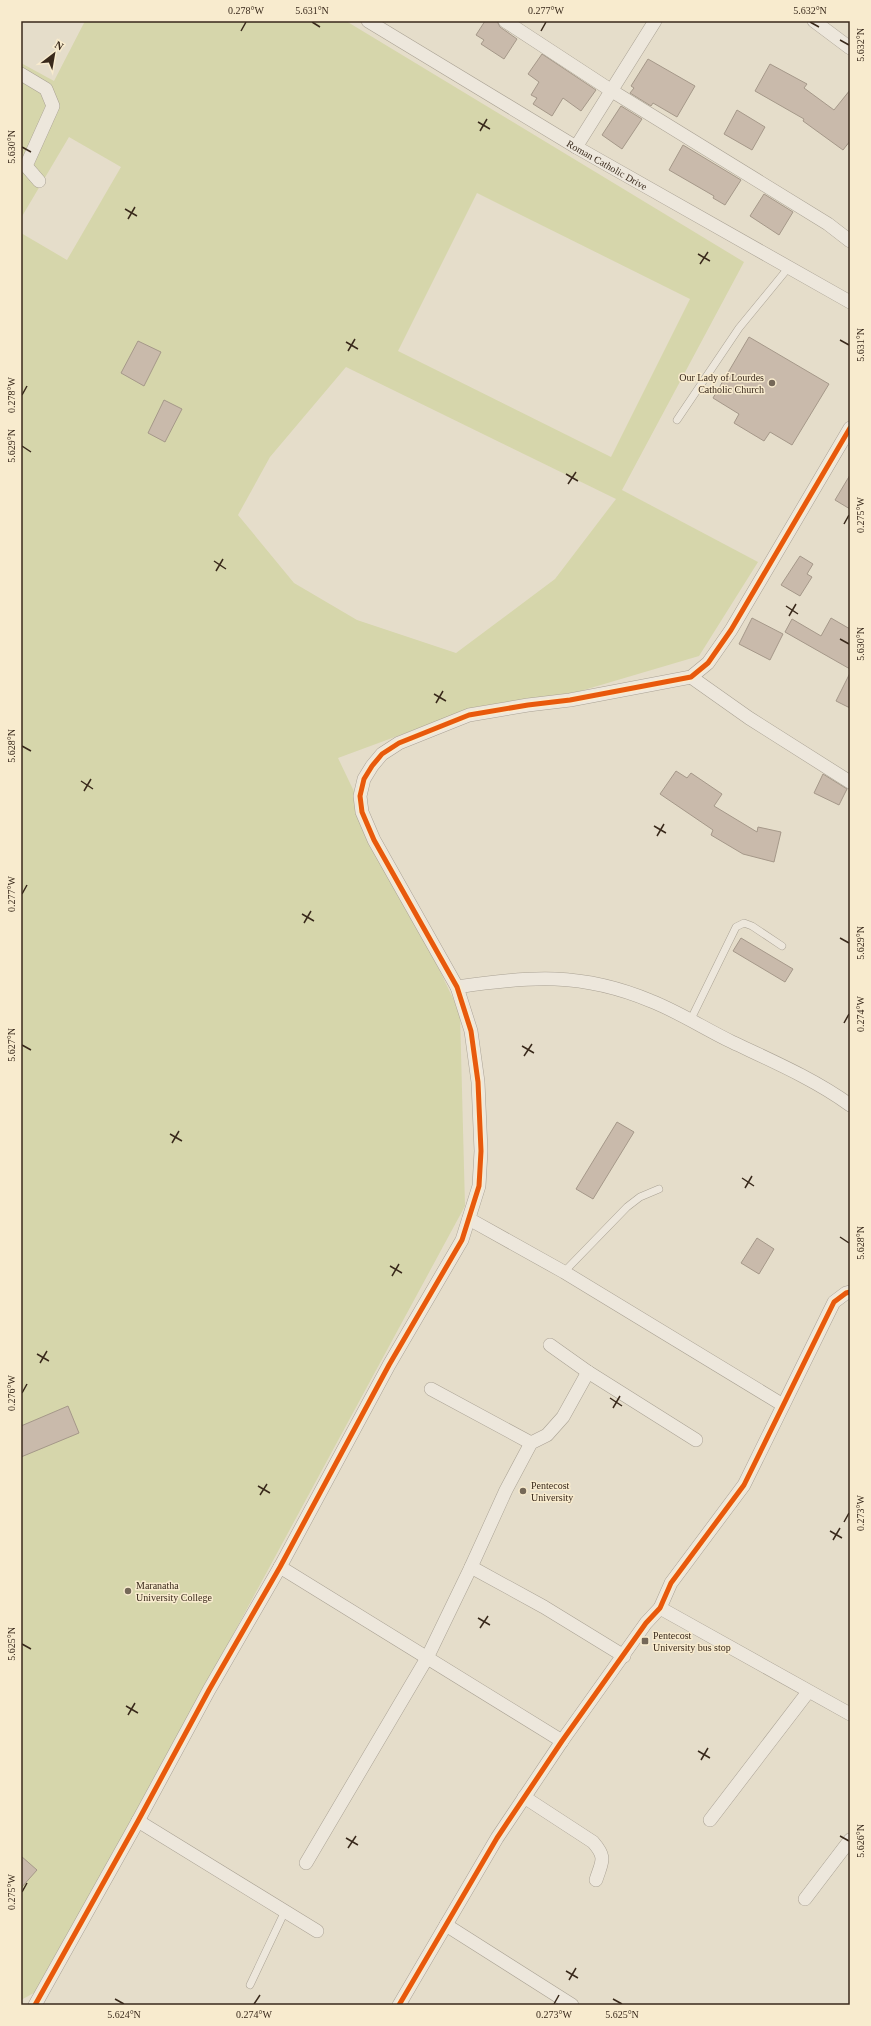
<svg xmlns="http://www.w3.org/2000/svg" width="871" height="2026" font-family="Georgia,serif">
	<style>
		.green { fill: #d6d6ab; fill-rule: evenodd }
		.building { fill: #c9baab; stroke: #a59889 }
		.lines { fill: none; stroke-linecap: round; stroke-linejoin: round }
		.lane-casing { stroke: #aaa294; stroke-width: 8 }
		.street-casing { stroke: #aaa294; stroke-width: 14 }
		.lane { stroke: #ede7dc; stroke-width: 7 }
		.street { stroke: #ede7dc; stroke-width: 13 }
		.cycleway-casing { stroke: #f8ebce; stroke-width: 8 }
		.cycleway { stroke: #e8590c; stroke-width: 5 }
		.ticks { fill: none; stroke: #39291b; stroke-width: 1.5 }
		.poi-dot { fill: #756858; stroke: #f8ebce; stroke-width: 1.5 }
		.labels { text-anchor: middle; stroke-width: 3; stroke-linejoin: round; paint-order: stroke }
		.street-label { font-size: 10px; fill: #39291b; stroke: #f8ebce }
		.poi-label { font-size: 10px; fill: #39291b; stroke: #f8ebce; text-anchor: start }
		.neatline { fill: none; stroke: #39291b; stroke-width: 1.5 }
		.ticks-label { font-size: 10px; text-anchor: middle; fill: #39291b }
	</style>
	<rect width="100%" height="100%" fill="#e5ddca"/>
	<path class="green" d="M85,21H346L744,262L622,490L758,562L699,656L577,692L476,707L338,758L460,1013L465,1206L41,1989L21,2000V233L67,260L121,167L69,137L21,218V63L54,81ZM477,193L690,299L611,457L398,351ZM346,367L616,499L555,579L456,653L357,620L294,583L238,515L270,457Z"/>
	<path class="building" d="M485,21H497L500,27L517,39L504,59L481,44L484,40L476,35Z
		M542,54L596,90L581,111L563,98L552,116L533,104L537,98L531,95L539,82L528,74Z
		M648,59L695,86L677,117L653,103L651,106L630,93L634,88L631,86Z
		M770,64L807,84L804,88L834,110L850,90V141L843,150L803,121L804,119L755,91Z
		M621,106L642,119L622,149L602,135Z
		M737,110L765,127L752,150L724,134Z
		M683,145L741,180L725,205L713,198L714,196L669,170Z
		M764,194L793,212L779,235L750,216Z
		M749,337L829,384L792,445L770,432L764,441L734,423L739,414L713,398Z
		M138,341L161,352L144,386L121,373Z
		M164,400L182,409L165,442L148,433Z
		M850,475V509L835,500Z
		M800,556L813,564L807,574L812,577L800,596L781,585Z
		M752,618L783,634L770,660L739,644Z
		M831,618L850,629V669L785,632L792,619L821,636Z
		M850,673V708L836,701Z
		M676,771L687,778L691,773L722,794L714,806L757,832L758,827L781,832L774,862L743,854L711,835L713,830L660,794Z
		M823,774L847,789L839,805L814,793Z
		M741,938L793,969L785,982L733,951Z
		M617,1122L634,1132L593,1199L576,1189Z
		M757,1238L774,1249L759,1274L741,1263Z
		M68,1406L79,1433L21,1457V1426Z
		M21,1856L37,1870L21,1888Z"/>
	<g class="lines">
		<defs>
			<path id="lane" d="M677,420L739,328L789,267
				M691,1019L736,927L744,923L752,926L782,946
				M564,1272L627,1207L640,1197L659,1189
				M250,1985L285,1911"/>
			<g id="street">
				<path id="s1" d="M368,21L576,147L850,302"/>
				<path d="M505,21L612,91L828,224L850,241"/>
				<path d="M814,21L850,48"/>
				<path d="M21,74L46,89L53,106L26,166L39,181"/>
				<path d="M576,147L655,21"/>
				<path d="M691,677L749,718L850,782"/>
				<path d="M457,987C529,976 582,972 651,1001C679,1012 705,1029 732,1042C772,1061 814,1079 850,1105"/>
				<path d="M469,1219L564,1272L783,1405"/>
				<path d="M550,1345L588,1372L696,1440"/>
				<path d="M431,1389L531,1443"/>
				<path d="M280,1567L562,1741"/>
				<path d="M471,1567L544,1607L624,1656"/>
				<path d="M660,1608L850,1714"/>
				<path d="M524,1797L593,1842C607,1858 602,1861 596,1880"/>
				<path d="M710,1820L808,1692"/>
				<path d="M138,1821L317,1931"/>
				<path d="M306,1863L427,1658L471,1567L506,1490L531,1443L547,1435L563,1417L588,1372"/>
				<path d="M805,1899L850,1840"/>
				<path d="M446,1925L572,2005"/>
				<path d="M35,2005L138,1821L209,1690L280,1567L389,1365L462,1240L479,1186L481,1151L478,1082L471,1031L457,987L374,840L362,812L360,796L364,779L372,766L382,754L399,743L469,715L528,705L570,700L691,677L708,663L731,630L850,428"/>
				<path d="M399,2005L497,1838L562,1741L646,1623L660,1608L671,1583L744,1485L834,1302L846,1293L850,1292"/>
			</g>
		</defs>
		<use href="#lane" class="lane-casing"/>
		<use href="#street" class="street-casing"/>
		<use href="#lane" class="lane"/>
		<use href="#street" class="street"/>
		<defs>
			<path id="cycleway" d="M35,2005L138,1821L209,1690L280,1567L389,1365L462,1240L479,1186L481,1151L478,1082L471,1031L457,987L374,840L362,812L360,796L364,779L372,766L382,754L399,743L469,715L528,705L570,700L691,677L708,663L731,630L850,428
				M399,2005L497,1838L562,1741L646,1623L660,1608L671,1583L744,1485L834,1302L846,1293L850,1292"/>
		</defs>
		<use href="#cycleway" class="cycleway-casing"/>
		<use href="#cycleway" class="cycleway"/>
	</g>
	<path class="ticks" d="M312,22L320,27M810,22L819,27M241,31L246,22M541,31L546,22M840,40L849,45M478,122L490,129M480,131L487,119M22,147L31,152M125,209L137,216M128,219L135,207M698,254L710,261M700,264L708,252M840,340L849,345M346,342L358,349M348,351L355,339M22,395L27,386M22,446L31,452M566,474L578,481M568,484L576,472M844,524L849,515M214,561L226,569M216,571L223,559M786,606L798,614M789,616L796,604M840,639L849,644M434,694L446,701M436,703L443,691M22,746L31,751M81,781L93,789M84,791L91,779M654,826L666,833M657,836L664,824M22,894L27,885M302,914L314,921M304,923L311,911M840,938L849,943M844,1023L849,1014M22,1045L31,1050M522,1046L534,1053M524,1056L532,1044M170,1134L182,1141M172,1143L179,1131M742,1178L754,1186M745,1188L752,1176M840,1237L849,1243M390,1266L402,1273M392,1276L399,1264M37,1354L49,1361M40,1363L47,1351M22,1393L27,1384M610,1398L622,1406M613,1408L620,1396M258,1486L270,1493M260,1495L267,1484M844,1522L849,1513M830,1531L842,1538M833,1540L840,1528M478,1618L490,1625M480,1628L488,1616M22,1644L31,1649M126,1706L138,1713M128,1715L135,1703M698,1751L710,1758M701,1760L708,1748M840,1836L849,1841M346,1838L358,1845M348,1848L356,1836M22,1892L27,1883M566,1971L578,1978M569,1980L576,1968M115,1999L124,2004M613,1999L622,2004M254,2004L260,1995M554,2004L559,1995"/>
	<g class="poi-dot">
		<circle cx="772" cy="383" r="4"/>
		<circle cx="523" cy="1491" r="4"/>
		<circle cx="128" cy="1591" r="4"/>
		<rect x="641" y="1637" width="8" height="8" rx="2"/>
	</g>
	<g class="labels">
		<g class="street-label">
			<text dy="4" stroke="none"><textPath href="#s1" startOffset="279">Roman Catholic Drive</textPath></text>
		</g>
		<g class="poi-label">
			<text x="764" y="381" text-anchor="end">Our Lady of Lourdes<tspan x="764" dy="12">Catholic Church</tspan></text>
			<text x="531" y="1489">Pentecost<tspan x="531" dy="12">University</tspan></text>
			<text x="136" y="1589">Maranatha<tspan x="136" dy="12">University College</tspan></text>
			<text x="653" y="1639">Pentecost<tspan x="653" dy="12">University bus stop</tspan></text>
		</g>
	</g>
	<rect width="871" height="2026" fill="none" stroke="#f8ebce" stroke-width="44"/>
	<g transform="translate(54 54) rotate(31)" stroke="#f8ebce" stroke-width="3" paint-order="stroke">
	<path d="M0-3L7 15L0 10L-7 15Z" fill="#39291b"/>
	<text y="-6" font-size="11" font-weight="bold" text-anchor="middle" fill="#39291b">N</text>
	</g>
	<rect x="22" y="22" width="827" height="1982" class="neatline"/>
	<g class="ticks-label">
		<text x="246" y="14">0.278°W</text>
		<text x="312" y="14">5.631°N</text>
		<text x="546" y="14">0.277°W</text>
		<text x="810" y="14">5.632°N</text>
		<text transform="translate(860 45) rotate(-90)" y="4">5.632°N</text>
		<text transform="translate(11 147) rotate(-90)" y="4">5.630°N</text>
		<text transform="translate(860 345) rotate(-90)" y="4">5.631°N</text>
		<text transform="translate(11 395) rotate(-90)" y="4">0.278°W</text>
		<text transform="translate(11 446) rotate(-90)" y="4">5.629°N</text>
		<text transform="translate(860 515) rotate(-90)" y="4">0.275°W</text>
		<text transform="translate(860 644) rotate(-90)" y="4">5.630°N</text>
		<text transform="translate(11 746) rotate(-90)" y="4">5.628°N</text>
		<text transform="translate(11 894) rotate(-90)" y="4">0.277°W</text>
		<text transform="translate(860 943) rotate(-90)" y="4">5.629°N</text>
		<text transform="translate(860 1014) rotate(-90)" y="4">0.274°W</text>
		<text transform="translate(11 1045) rotate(-90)" y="4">5.627°N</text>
		<text transform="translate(860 1243) rotate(-90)" y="4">5.628°N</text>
		<text transform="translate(11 1393) rotate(-90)" y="4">0.276°W</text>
		<text transform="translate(860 1513) rotate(-90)" y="4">0.273°W</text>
		<text transform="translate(11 1644) rotate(-90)" y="4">5.625°N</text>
		<text transform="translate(860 1841) rotate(-90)" y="4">5.626°N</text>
		<text transform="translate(11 1892) rotate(-90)" y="4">0.275°W</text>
		<text x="124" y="2018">5.624°N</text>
		<text x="254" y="2018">0.274°W</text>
		<text x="554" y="2018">0.273°W</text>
		<text x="622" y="2018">5.625°N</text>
	</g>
</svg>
